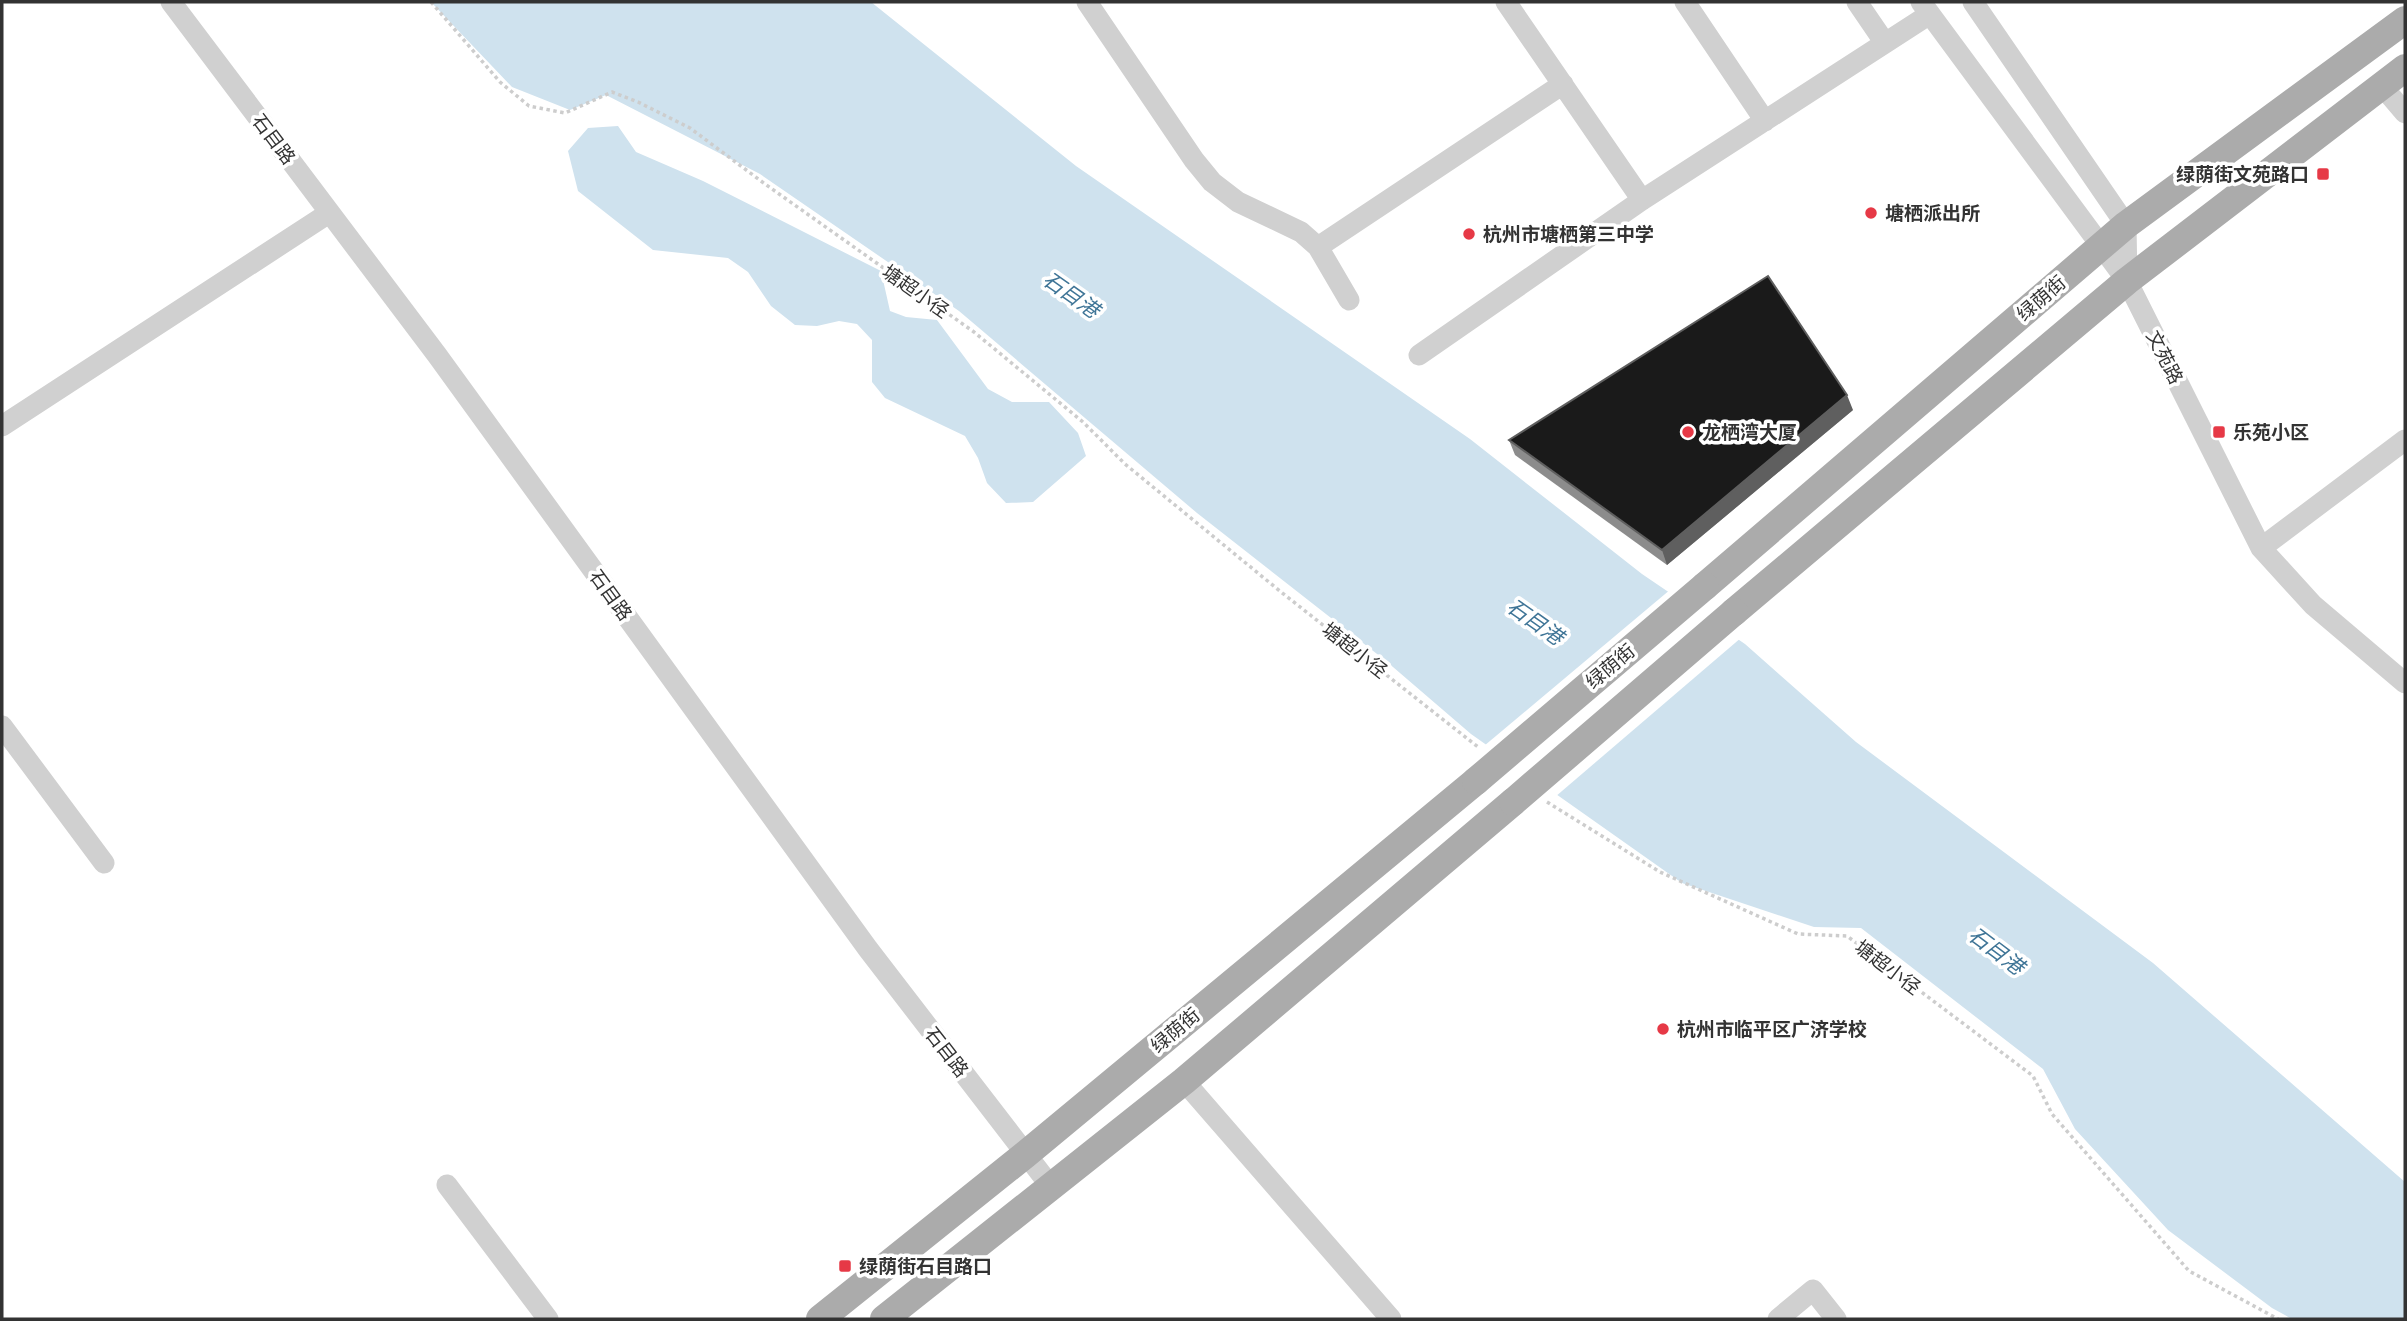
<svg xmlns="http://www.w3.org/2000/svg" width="2407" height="1321" font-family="Karla,'Noto Sans SC',sans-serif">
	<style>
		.water { fill: #cfe2ee }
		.pier { fill: #fff }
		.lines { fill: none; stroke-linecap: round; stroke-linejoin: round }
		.path { stroke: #cdcdcd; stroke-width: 3.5; stroke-dasharray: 3.5 3.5; stroke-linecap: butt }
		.minor { stroke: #d0d0d0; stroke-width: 21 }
		.major { stroke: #ababab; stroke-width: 28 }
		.major-bridge { stroke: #ababab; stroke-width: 28 }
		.wall { fill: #8c8c8c }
		.shaded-wall { fill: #5f5f5f }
		.building { fill: #1a1a1a; stroke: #5f5f5f; stroke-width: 2 }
		.poi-dot { fill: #e63946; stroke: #fff; stroke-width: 2.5 }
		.labels { text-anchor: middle; stroke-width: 7; stroke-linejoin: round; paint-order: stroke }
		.street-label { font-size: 19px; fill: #333; stroke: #fff }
		.poi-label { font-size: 19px; font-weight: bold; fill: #333; stroke: #fff; text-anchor: start }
		.water-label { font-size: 21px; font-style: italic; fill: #3f7597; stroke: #fff }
	</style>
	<rect width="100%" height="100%" fill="#fff"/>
	<path class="water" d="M431,2H871L1076,166L1470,439L1642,574L1745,644L1856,742L2153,963L2405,1182V1319H2292L2272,1308L2168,1230L2075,1129L2043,1069L1861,928L1814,927L1682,883L1471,734L1386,661L1197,513L959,311L760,174L606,95L570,110L512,87Z
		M618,126L636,152L703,181L881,271L890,311L906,317L937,320L988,389L1012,402H1049L1078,433L1086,456L1033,502L1006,503L987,483L978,458L965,436L885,398L872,382V340L857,324L839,321L817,326L795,325L771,306L748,272L728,258L653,250L578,191L568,151L588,128Z"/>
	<path class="pier" d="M1671,589L1742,637L1555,797L1484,746Z"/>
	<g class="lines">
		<path class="path" d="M431,2L500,82L529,106L565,113L612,92L638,102L690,128L765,184L974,332L1083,422L1125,464L1281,592L1478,747
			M1547,802L1660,872L1798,934L1847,936L2033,1076L2052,1114L2189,1271L2278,1319"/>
		<path class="minor" d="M171,2L437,355L868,949L1052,1188
			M1087,2L1194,160L1212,182L1238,202L1301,232L1318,247L1349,300
			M1506,2L1642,200
			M1685,2L1765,121
			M1857,2L1885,43
			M1921,2L2127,281
			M1973,2L2126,225L2127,281L2261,548L2313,605L2405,683
			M2382,86L2405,113
			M1318,247L1563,84
			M1419,355L1642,200L1930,14
			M2,426L329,213
			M2261,548L2405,440
			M2,726L104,863
			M1184,1081L1391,1319
			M447,1185L548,1319
			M1778,1319L1813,1290L1836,1319"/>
		<path class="major" d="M1705,586L2126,225L2405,20
			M1734,612L2127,281L2405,68
			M820,1319L1026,1154L1476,781
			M884,1319L1184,1081L1513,802"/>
		<path class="major-bridge" d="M1476,781L1705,586
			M1513,802L1734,612"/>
	</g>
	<path class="wall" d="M1853,410L1667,565L1515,455L1509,440Z"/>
	<path class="shaded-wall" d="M1847,395L1853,410L1667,565L1662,550Z"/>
	<path class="building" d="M1768,276L1847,395L1662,550L1509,440Z"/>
	<g class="poi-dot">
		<rect x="2316" y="167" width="14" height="14" rx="3.5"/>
		<circle cx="1871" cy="213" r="7"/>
		<circle cx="1469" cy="234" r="7"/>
		<circle cx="1688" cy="432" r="7"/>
		<rect x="2212" y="425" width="14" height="14" rx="3.5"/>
		<circle cx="1663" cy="1029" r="7"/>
		<rect x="838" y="1259" width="14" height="14" rx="3.5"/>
	</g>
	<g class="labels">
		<g class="street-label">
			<text transform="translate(274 139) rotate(53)" y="7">石目路</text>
			<text transform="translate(916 291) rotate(35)" y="7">塘超小径</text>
			<text transform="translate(2041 298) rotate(-41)" y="7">绿荫街</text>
			<text transform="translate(2165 357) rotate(63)" y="7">文苑路</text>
			<text transform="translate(611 595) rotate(54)" y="7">石目路</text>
			<text transform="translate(1355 650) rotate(38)" y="7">塘超小径</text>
			<text transform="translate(1610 666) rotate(-40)" y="7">绿荫街</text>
			<text transform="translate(1888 967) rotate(37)" y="7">塘超小径</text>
			<text transform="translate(1175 1030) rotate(-40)" y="7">绿荫街</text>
			<text transform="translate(947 1052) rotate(52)" y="7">石目路</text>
		</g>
		<g class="poi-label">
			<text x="2309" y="181" text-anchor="end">绿荫街文苑路口</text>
			<text x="1885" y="220">塘栖派出所</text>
			<text x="1483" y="241">杭州市塘栖第三中学</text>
			<text x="1702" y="439">龙栖湾大厦</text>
			<text x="2233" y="439">乐苑小区</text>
			<text x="1677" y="1036">杭州市临平区广济学校</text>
			<text x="859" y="1273">绿荫街石目路口</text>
		</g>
		<g class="water-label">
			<text transform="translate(1071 295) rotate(35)" y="7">石目港</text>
			<text transform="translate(1535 622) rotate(35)" y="7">石目港</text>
			<text transform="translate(1996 951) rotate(37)" y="7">石目港</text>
		</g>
	</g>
	<rect width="2407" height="1321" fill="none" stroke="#333333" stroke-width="7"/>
</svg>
